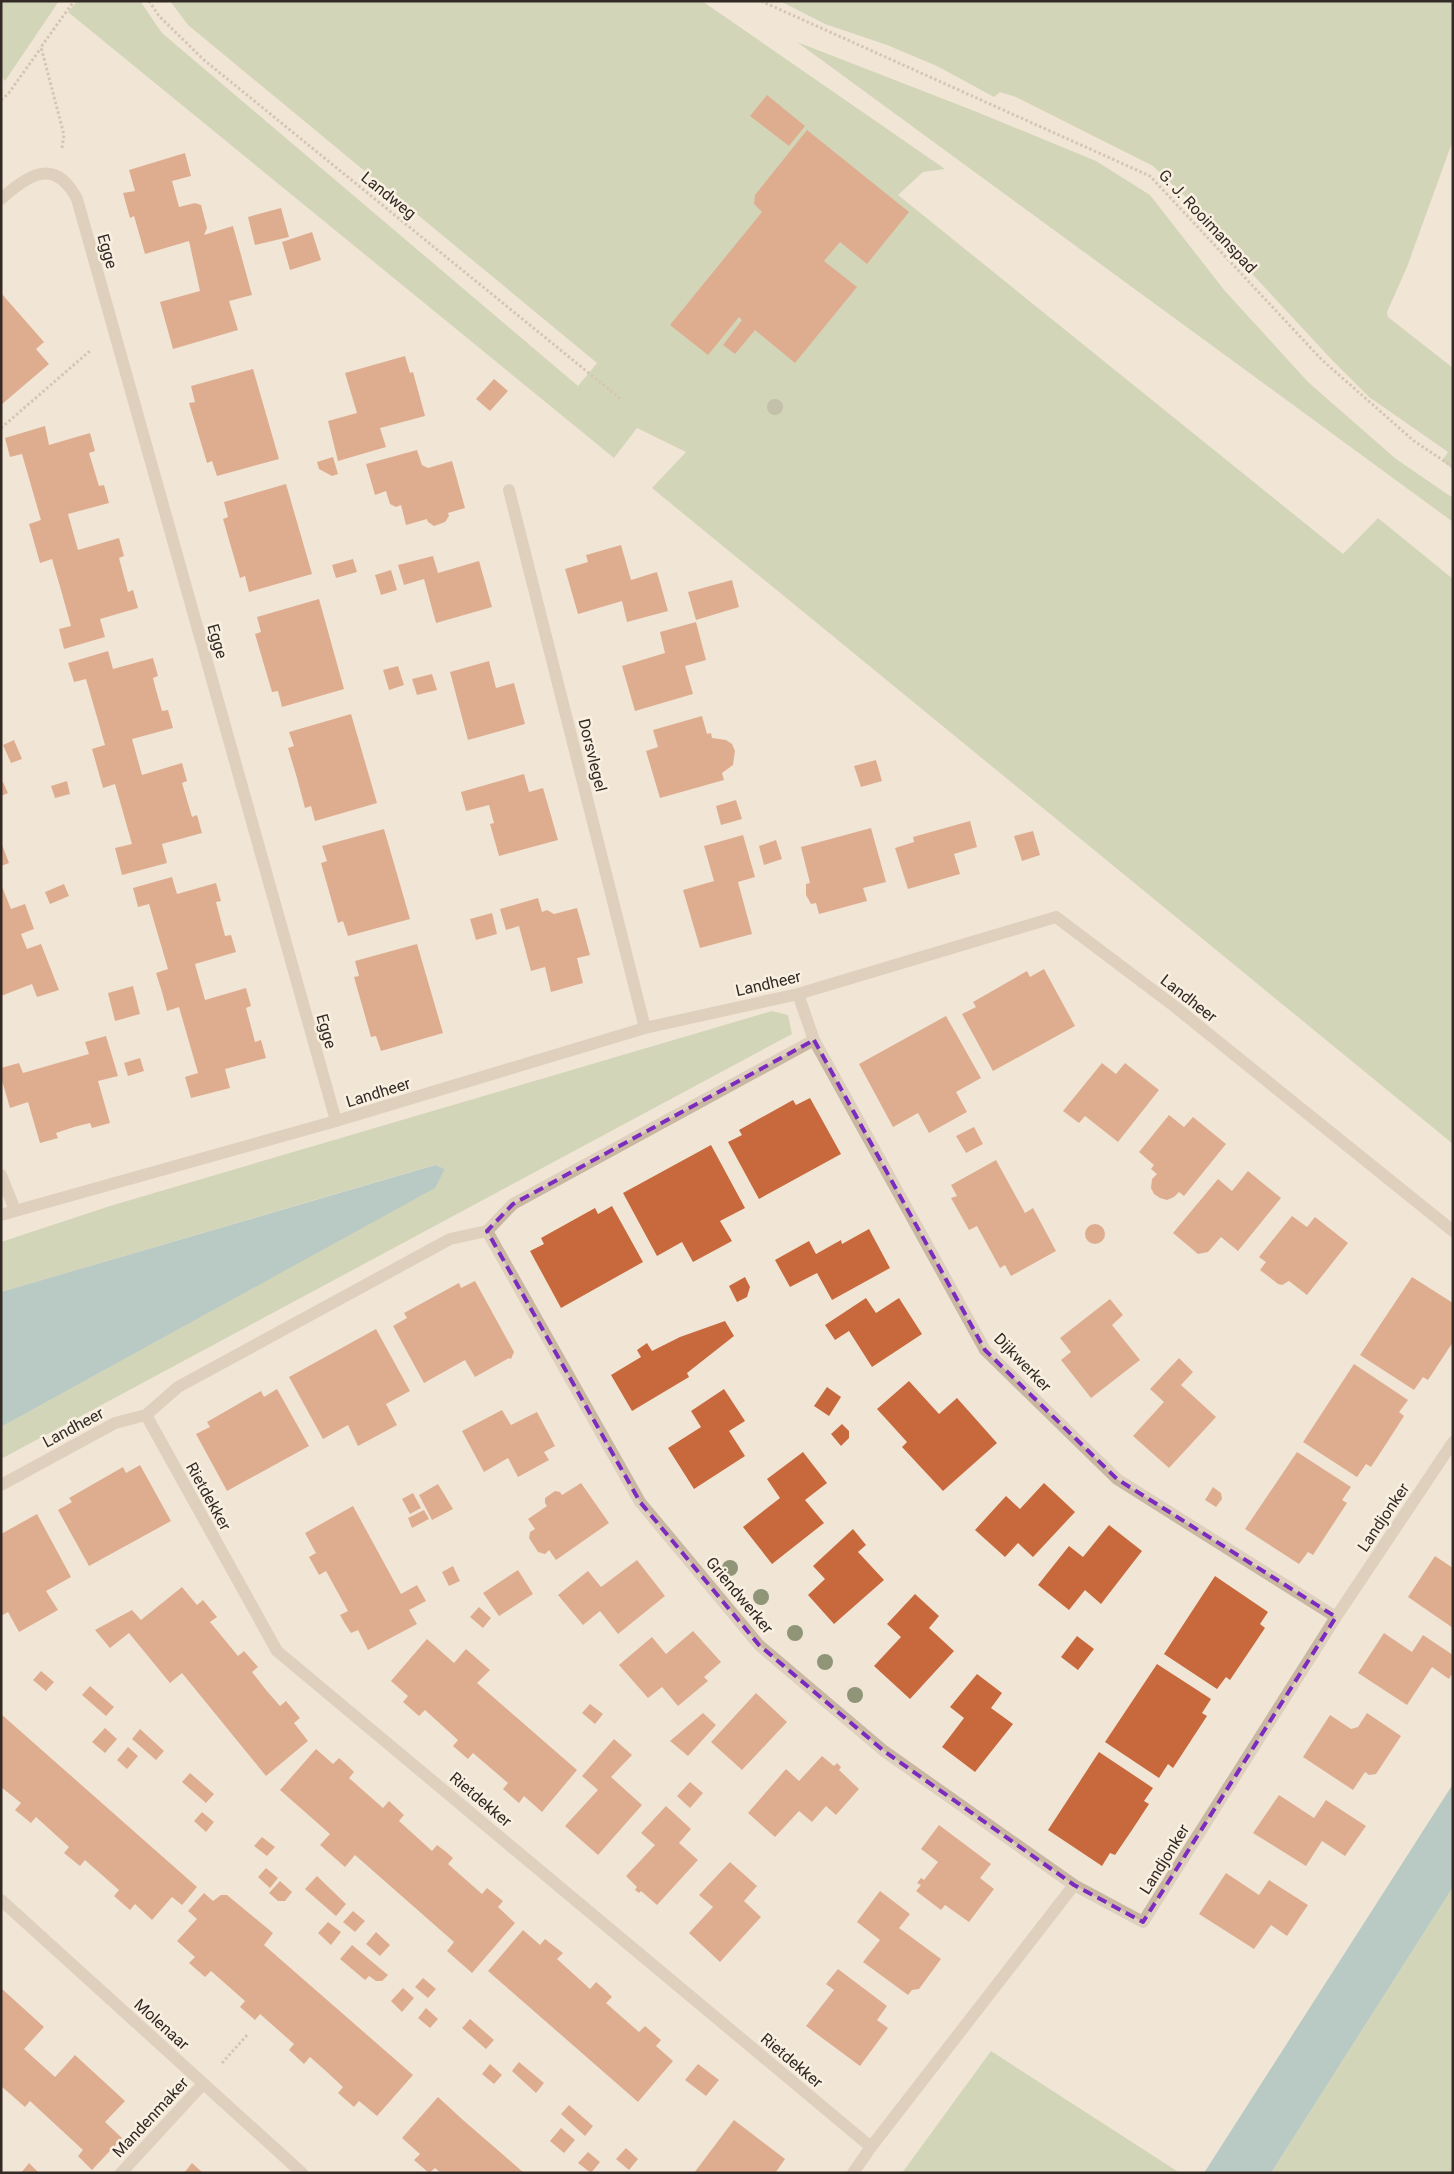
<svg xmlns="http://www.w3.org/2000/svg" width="1454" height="2174" font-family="Roboto,sans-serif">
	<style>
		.green { fill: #afc096 }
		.water { fill: #75a7ae }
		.building { fill: #c8693d }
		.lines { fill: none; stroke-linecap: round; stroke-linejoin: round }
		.path { stroke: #b4a18d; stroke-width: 3; stroke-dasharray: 2.5 2.5; stroke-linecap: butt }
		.minor { stroke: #c9b7a2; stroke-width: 12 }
		.tree { fill: #8f9576 }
		.marked { fill: none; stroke: #7b2cbf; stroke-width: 4; stroke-dasharray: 10 6; stroke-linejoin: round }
		.labels { text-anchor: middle; stroke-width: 5; stroke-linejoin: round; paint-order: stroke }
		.street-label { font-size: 16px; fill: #332a25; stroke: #f9f0e2 }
	</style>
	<rect width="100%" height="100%" fill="#f1e6d6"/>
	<path class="green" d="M1,1H59L5,81L1,76Z
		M77,1H140L162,33L578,386L597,363L188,25L170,1H702L945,169L923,172L898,195L1343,554L1378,518L1453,579V1144L652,488L686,452L637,428L614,458L68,12Z
		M780,1H1453V140L1407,267L1387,312L1388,317L1453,368V469L1442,461L1448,452L1369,397L1333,361L1241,262L1194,205L1153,166L1016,97L1000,92L994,97L937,66L887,45L825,24Z
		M797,42L977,112L1096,161L1150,195L1225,291L1308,382L1396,459L1453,498V522Z
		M772,1011L788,1015L792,1034L1,1459V1427L434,1188L445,1169L434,1165L1,1292V1242L110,1206Z
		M1453,1887V2173H1271Z
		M991,2051L1180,2173H902Z"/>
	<path class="water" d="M435,1165L445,1169L435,1188L1,1427V1292Z
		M1453,1784V1887L1271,2173H1204Z"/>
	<path class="building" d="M767,95L805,126L789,146L750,116Z
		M807,130L909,212L867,264L840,242L824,261L857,287L795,363L755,330L735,354L723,345L742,320L739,317L708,355L670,325L762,212L754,204L755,195Z
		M185,153L191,176L172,181L179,207L195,203L201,205L207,228L204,235L233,226L252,295L229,301L238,330L173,349L160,302L200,291L189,241L145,254L134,216L130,218L123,193L135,191L129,170Z
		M281,208L289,237L255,245L248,217Z
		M312,232L321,260L290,270L282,242Z
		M1,293L44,342L36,349L49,364L1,405Z
		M405,356L410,373L413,372L425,416L380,428L386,447L338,461L328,421L357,413L345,373Z
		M253,369L279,459L217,476L212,461L207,463L189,403L195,402L191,386Z
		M494,379L508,391L490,411L476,399Z
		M45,426L49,445L90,433L95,451L89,453L99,486L104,485L109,503L68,514L78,550L119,538L124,556L119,558L128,592L133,590L138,608L100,619L105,637L64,649L59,629L71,626L61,590L52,559L40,563L29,524L41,520L22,454L10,457L5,438Z
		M417,450L422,465L428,468L452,461L465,508L448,513L449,516L445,522L434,526L428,522L427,519L406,525L401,505L396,507L390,504L386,491L375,495L366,464Z
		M333,457L338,474L332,476L319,469L317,462Z
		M286,484L312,574L249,592L245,576L240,578L223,519L228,517L224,502Z
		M621,545L631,580L657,572L668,611L627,622L622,601L578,614L565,569L588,562L586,555Z
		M433,556L438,573L479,561L492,607L436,623L424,579L404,585L398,565Z
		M353,559L357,572L336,578L332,565Z
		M391,570L397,590L381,595L375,575Z
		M732,580L739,607L696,620L688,592Z
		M319,599L344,689L282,707L278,691L272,692L255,634L261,632L257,617Z
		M696,622L706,660L685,666L693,694L635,711L622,666L665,653L660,632Z
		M108,651L113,669L153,658L158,676L153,678L156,690L162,711L168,710L173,728L132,739L142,775L182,763L187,781L182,783L192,817L197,815L202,833L162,844L167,863L122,875L115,848L132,844L115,784L103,788L92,749L105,745L86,679L74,682L68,663Z
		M489,661L496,688L514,683L525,724L468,740L450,672Z
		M398,666L404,685L389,690L383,670Z
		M432,674L437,690L417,695L412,679Z
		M351,714L377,803L315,821L311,806L305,808L297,778L288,748L294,746L289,732Z
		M702,716L707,734L711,733L712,738L726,740L732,744L735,751L733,765L722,773L724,780L660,798L646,751L658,747L653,730Z
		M14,740L22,759L11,763L3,745Z
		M876,760L882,781L861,787L854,766Z
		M524,774L529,792L543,788L558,840L499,856L490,824L494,823L489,805L466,811L461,792Z
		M67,781L70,794L55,798L51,786Z
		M3,782L8,793L1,796V783Z
		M736,800L742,819L721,825L716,806Z
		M970,821L977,847L954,854L960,874L908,889L895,848L914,842L913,837Z
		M871,828L886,882L863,888L867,901L819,914L816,903L811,904L806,895V884L810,883L801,847Z
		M384,829L410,919L348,936L343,921L338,923L321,863L327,861L322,846Z
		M1033,831L1040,855L1022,861L1014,836Z
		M743,835L755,877L738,882L752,934L700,948L683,890L714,881L704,846Z
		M776,840L782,859L764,865L759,846Z
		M1,842L9,863L1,866Z
		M172,877L177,894L216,883L221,901L216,902L225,936L231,935L236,952L195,964L205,1000L246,988L251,1006L246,1008L250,1023L255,1042L261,1040L266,1058L225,1069L230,1088L191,1098L185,1077L198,1073L179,1007L167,1011L162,992L156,973L168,969L149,904L138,907L133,888Z
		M1,884L11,909L25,904L34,929L21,934L27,949L41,944L59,990L37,997L32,984L1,996Z
		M64,884L69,896L50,904L45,892Z
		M538,898L542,912L547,910L554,914L577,908L590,955L577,958L583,983L551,992L545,967L531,971L519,926L506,930L500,909Z
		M492,913L497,934L476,940L470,919Z
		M417,944L443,1033L381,1051L376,1036L371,1037L354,977L359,976L355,961Z
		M1044,969L1075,1026L993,1071L962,1014L976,1007L973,1002L1027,971L1030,977Z
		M133,986L140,1014L115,1021L108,993Z
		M946,1016L981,1078L956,1092L967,1112L929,1133L918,1113L893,1127L859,1064Z
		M106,1036L118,1076L98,1081L110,1123L92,1128L90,1123L74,1127L56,1133L58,1138L40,1143L28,1102L10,1108L1,1077V1068L19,1063L23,1073L89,1054L85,1042Z
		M140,1058L144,1071L128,1076L124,1063Z
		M1102,1063L1116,1074L1125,1063L1159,1090L1118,1142L1085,1116L1079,1123L1063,1111Z
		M810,1098L841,1154L759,1199L728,1142L742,1135L739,1130L793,1100L796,1105Z
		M1169,1115L1184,1127L1193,1117L1226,1144L1184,1196L1179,1192L1174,1197L1167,1200L1160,1198L1154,1194L1151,1188L1152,1179L1157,1174L1151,1169L1154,1165L1139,1152Z
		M974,1127L983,1144L966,1153L956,1136Z
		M711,1145L745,1208L720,1221L732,1241L693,1262L682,1242L657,1256L623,1193Z
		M996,1160L1025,1213L1033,1208L1056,1251L1011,1276L1005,1265L1000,1268L977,1226L969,1230L951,1198L957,1196L951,1185Z
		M1248,1171L1281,1198L1238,1251L1221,1237L1208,1252L1198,1254L1173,1233L1218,1179L1232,1191Z
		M612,1206L643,1262L561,1308L530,1251L544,1244L541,1238L595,1208L598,1214Z
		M1292,1216L1307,1227L1315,1217L1348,1243L1307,1295L1289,1281L1282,1285L1278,1284L1260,1270L1266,1262L1259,1257Z
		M1085 1234a10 10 0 1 1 20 0a10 10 0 1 1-20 0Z
		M869,1229L890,1268L832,1300L817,1273L790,1287L775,1260L809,1241L816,1254L841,1240L842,1244Z
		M745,1277L750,1287L747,1297L737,1302L729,1286Z
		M1412,1277L1453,1303V1342L1428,1380L1423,1377L1414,1390L1360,1355Z
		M475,1281L514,1352L511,1359L509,1358L475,1377L465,1360L424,1383L393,1326L407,1318L404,1313L459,1283L461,1288Z
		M866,1298L876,1313L899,1298L922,1334L872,1367L849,1331L835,1340L825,1325Z
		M1110,1299L1123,1315L1112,1325L1140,1360L1091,1398L1061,1360L1071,1352L1060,1338Z
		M725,1321L734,1336L687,1373L689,1377L632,1411L611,1375L641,1357L637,1350L647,1343L652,1351L680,1337Z
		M376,1329L410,1391L386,1404L397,1425L358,1446L348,1425L323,1439L289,1377Z
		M1179,1358L1193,1372L1181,1385L1216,1417L1169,1468L1133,1436L1164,1402L1150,1389Z
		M1354,1364L1408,1400L1399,1412L1404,1416L1388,1441L1371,1467L1366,1464L1357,1477L1303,1442Z
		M909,1381L939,1414L957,1398L997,1443L943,1491L902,1447L907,1442L877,1409Z
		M827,1387L841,1397L829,1416L814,1406Z
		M277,1389L309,1446L227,1491L196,1434L210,1427L207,1422L261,1391L264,1397Z
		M724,1389L745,1421L729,1431L745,1456L694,1489L668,1448L701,1427L691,1411Z
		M502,1410L511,1425L537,1412L555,1446L544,1452L549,1460L518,1477L508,1458L484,1472L462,1431Z
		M842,1424L849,1431V1438L841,1446L831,1434Z
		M803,1452L827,1483L805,1500L824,1523L772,1564L743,1527L780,1498L767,1479Z
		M1297,1452L1351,1487L1342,1500L1347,1503L1313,1555L1308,1552L1299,1564L1245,1529Z
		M140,1465L171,1521L89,1566L58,1510L72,1502L69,1498L123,1467L126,1473Z
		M581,1483L609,1523L556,1560L549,1550L545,1554L538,1552L529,1538L530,1532L535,1529L528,1519L547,1506L545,1503V1498L555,1491L560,1492L562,1495Z
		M1044,1483L1075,1512L1033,1557L1018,1543L1005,1557L975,1530L1006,1496L1020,1509Z
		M438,1484L453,1509L432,1520L419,1495Z
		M1213,1487L1221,1493L1222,1499L1216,1507L1205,1500Z
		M413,1493L421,1508L410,1514L402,1499Z
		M353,1506L401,1594L417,1585L426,1601L409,1610L417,1624L368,1650L358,1630L351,1633L345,1624L340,1615L348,1611L326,1571L319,1575L309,1557L316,1553L305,1533Z
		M424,1510L429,1519L412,1528L408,1518Z
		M37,1514L71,1577L46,1591L58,1610L19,1632L8,1612L1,1616V1534Z
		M1109,1525L1142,1551L1101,1604L1085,1590L1069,1610L1038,1585L1069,1546L1083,1557Z
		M853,1529L866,1545L858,1552L884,1580L834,1624L808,1595L825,1579L813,1566Z
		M1435,1556L1453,1568V1628L1408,1597Z
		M637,1560L665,1596L618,1634L600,1611L583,1625L558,1595L588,1571L601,1587Z
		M453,1566L460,1581L449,1586L442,1572Z
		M518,1570L533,1594L499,1616L483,1593Z
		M1215,1576L1268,1612L1260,1624L1265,1628L1230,1680L1226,1677L1217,1689L1164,1654Z
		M182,1587L197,1605L203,1600L217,1617L210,1622L238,1656L244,1651L258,1667L252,1672L266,1690L280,1706L286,1701L300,1718L294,1723L308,1741L266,1776L182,1673L170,1683L129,1633L110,1648L95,1630L132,1610L141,1620Z
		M915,1594L939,1616L929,1628L954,1651L910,1699L874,1666L901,1637L887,1624Z
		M479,1607L491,1618L483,1628L470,1617Z
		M693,1631L721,1662L704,1677L708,1681L678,1706L662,1687L648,1698L619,1665L652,1637L666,1654Z
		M1384,1633L1412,1652L1423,1635L1453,1655V1672L1449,1679L1432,1667L1407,1705L1358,1673Z
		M1077,1636L1094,1649L1078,1670L1061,1657Z
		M427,1639L454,1663L466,1649L490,1670L477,1683L577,1770L542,1812L524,1796L519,1803L503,1789L508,1783L473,1753L468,1759L453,1746L458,1740L425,1710L419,1716L403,1702L408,1696L391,1681Z
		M1157,1664L1211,1699L1202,1713L1207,1716L1173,1768L1168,1764L1159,1778L1105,1742Z
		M41,1671L54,1682L46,1691L33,1680Z
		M977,1674L1002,1693L991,1708L1013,1724L975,1772L942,1747L964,1718L950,1707Z
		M90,1686L114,1707L106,1716L82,1695Z
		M756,1693L787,1722L742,1770L711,1742Z
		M590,1704L603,1714L595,1724L582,1713Z
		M703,1713L716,1725L688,1756L670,1741Z
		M1367,1713L1401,1736L1376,1774L1369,1775L1365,1772L1353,1790L1303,1757L1330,1715L1351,1729L1358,1727Z
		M1,1714L197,1887L182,1905L172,1897L152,1920L135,1904L130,1910L114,1896L119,1890L85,1860L80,1866L64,1853L69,1847L36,1817L31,1823L15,1810L21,1803L1,1787Z
		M105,1728L117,1739L105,1753L92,1742Z
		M140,1729L164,1751L156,1760L132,1739Z
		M614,1739L632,1755L611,1777L642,1805L598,1855L565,1826L598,1790L582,1776Z
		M128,1747L138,1756L127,1769L117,1760Z
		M316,1749L333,1764L339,1758L347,1765L354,1772L349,1778L383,1808L389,1801L404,1815L399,1821L432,1851L437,1845L445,1851L453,1858L448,1864L482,1894L487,1888L503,1901L498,1907L515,1923L472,1973L447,1951L454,1942L355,1855L345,1867L320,1845L330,1834L280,1790Z
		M1099,1752L1153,1788L1144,1801L1149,1804L1132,1830L1115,1855L1110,1853L1102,1866L1048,1830Z
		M822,1756L834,1766L837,1763L841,1767L839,1770L859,1789L836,1815L826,1806L812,1822L799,1811L775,1837L748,1813L786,1769L799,1781Z
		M190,1773L214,1794L206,1803L182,1782Z
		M690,1782L703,1793L690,1808L677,1796Z
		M1279,1795L1314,1818L1326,1800L1366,1826L1345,1856L1322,1841L1306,1866L1253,1833Z
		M666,1806L691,1829L679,1843L698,1860L657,1905L641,1891L639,1893L635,1890L637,1887L626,1876L655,1845L641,1833Z
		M202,1812L214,1822L206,1832L194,1821Z
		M939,1825L991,1864L980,1878L994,1889L969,1922L945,1905L941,1910L916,1891L921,1885L917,1883L921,1878L924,1880L938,1862L921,1849Z
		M262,1837L275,1847L267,1856L254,1846Z
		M730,1862L757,1886L744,1901L761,1917L720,1962L689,1933L713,1907L699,1895Z
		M266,1868L278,1878L270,1888L258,1877Z
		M1226,1873L1259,1895L1269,1880L1308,1905L1287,1936L1271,1925L1254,1949L1199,1914Z
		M317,1876L346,1904L336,1916L305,1889Z
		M280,1881L292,1892L285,1901H278L269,1893Z
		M880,1891L910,1914L899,1928L941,1959L919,1989L912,1990L908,1995L863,1962L880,1940L857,1922Z
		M204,1893L213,1901L221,1895H227L273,1933L264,1945L413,2075L377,2116L359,2101L354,2107L338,2093L343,2087L327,2072L310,2057L304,2064L289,2050L294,2044L260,2014L255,2020L240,2007L245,2001L211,1971L205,1977L189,1963L195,1957L177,1941L197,1919L188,1911Z
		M353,1911L365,1921L355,1932L343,1922Z
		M328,1922L341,1932L331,1945L318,1933Z
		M523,1930L540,1945L545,1939L563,1953L557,1959L590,1989L596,1982L604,1989L612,1997L606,2003L639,2032L645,2026L661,2040L656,2046L673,2061L638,2102L488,1971Z
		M376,1932L390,1945L380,1956L366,1944Z
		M352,1945L388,1975L382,1981H376L369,1976L365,1980L340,1959Z
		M838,1969L887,2006L877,2020L888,2028L860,2066L806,2026L834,1990L826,1984Z
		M423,1978L436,1989L428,1998L415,1987Z
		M1,1988L44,2027L24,2049L55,2077L75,2055L125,2101L105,2122L122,2138L92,2170L78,2156L83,2150L57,2126L30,2101L25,2107L1,2086Z
		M403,1988L414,1998L402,2012L391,2001Z
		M426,2008L438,2019L430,2028L418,2018Z
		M470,2019L494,2040L486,2049L462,2028Z
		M519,2062L544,2083L536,2093L512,2071Z
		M490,2064L502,2075L494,2084L482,2074Z
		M698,2064L719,2080L706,2096L685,2080Z
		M438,2097L463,2120L524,2173H441L435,2168L429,2173L414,2160L420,2154L402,2138Z
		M569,2105L593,2126L585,2136L561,2114Z
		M734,2120L785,2159L776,2172L777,2173H694Z
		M561,2128L575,2140L564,2153L550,2141Z
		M626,2148L638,2159L629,2170L616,2159Z
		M588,2152L600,2162L591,2173L578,2163Z
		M29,2163L39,2173H21Z
		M192,2163L203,2173H184Z"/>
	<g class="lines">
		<path class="path" d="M149,1L159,16L204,60L622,400
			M761,1L1150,176L1322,360L1414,441L1453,467
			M1,100L8,94L41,48
			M62,148L64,135L41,47L74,1
			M1,428L91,350
			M222,2063L248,2034"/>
		<path class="minor" d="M1,199C29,174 55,157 77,199L336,1121
			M509,490L645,1028
			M798,994L814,1040L985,1350L1117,1479L1336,1617
			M1,1175L15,1210
			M1,1215L336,1121L645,1028L798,994L1056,917L1174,1006L1453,1231
			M487,1231L640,1502L759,1645L884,1751L1074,1885
			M146,1415L277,1651L871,2147
			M1,1485L115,1423L146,1415L178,1387L450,1239L487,1231L513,1204L814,1040
			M1,1900L302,2173
			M121,2173L203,2084
			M853,2173L871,2147L1074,1885L1143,1922L1336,1617L1453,1442"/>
	</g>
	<g class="tree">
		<circle cx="775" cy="407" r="8"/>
		<circle cx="730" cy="1568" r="8"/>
		<circle cx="761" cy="1597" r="8"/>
		<circle cx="795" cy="1633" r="8"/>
		<circle cx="825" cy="1662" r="8"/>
		<circle cx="855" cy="1695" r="8"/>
	</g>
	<path d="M0 0H1454V2174H0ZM814,1040L985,1350L1117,1479L1336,1617L1143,1922L1074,1885L884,1751L759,1645L640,1502L487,1231L513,1204Z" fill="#f1e6d6" fill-opacity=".55" fill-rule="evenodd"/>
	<path class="marked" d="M814,1040L985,1350L1117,1479L1336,1617L1143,1922L1074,1885L884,1751L759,1645L640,1502L487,1231L513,1204Z"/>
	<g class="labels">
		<g class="street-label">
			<text transform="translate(389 195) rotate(39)" y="6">Landweg</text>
			<text transform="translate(1208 221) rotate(47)" y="6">G. J. Rooimanspad</text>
			<text transform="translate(108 251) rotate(74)" y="6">Egge</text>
			<text transform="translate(218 641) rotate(74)" y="6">Egge</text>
			<text transform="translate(593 755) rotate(76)" y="6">Dorsvlegel</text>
			<text transform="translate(768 983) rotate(-13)" y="6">Landheer</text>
			<text transform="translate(1189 998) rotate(38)" y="6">Landheer</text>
			<text transform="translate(327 1031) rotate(74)" y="6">Egge</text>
			<text transform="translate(378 1092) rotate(-17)" y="6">Landheer</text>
			<text transform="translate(1023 1362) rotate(46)" y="6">Dijkwerker</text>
			<text transform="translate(73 1427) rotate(-28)" y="6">Landheer</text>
			<text transform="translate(209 1496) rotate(61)" y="6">Rietdekker</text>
			<text transform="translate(1383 1517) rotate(-56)" y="6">Landjonker</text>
			<text transform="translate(740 1595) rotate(50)" y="6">Griendwerker</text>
			<text transform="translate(481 1799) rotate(40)" y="6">Rietdekker</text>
			<text transform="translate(1164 1859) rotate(-58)" y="6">Landjonker</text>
			<text transform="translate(162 2024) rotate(42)" y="6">Molenaar</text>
			<text transform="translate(792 2060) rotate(40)" y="6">Rietdekker</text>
			<text transform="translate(150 2117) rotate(-47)" y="6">Mandenmaker</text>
		</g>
	</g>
	<rect width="1454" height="2174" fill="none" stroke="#332a25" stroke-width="5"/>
</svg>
